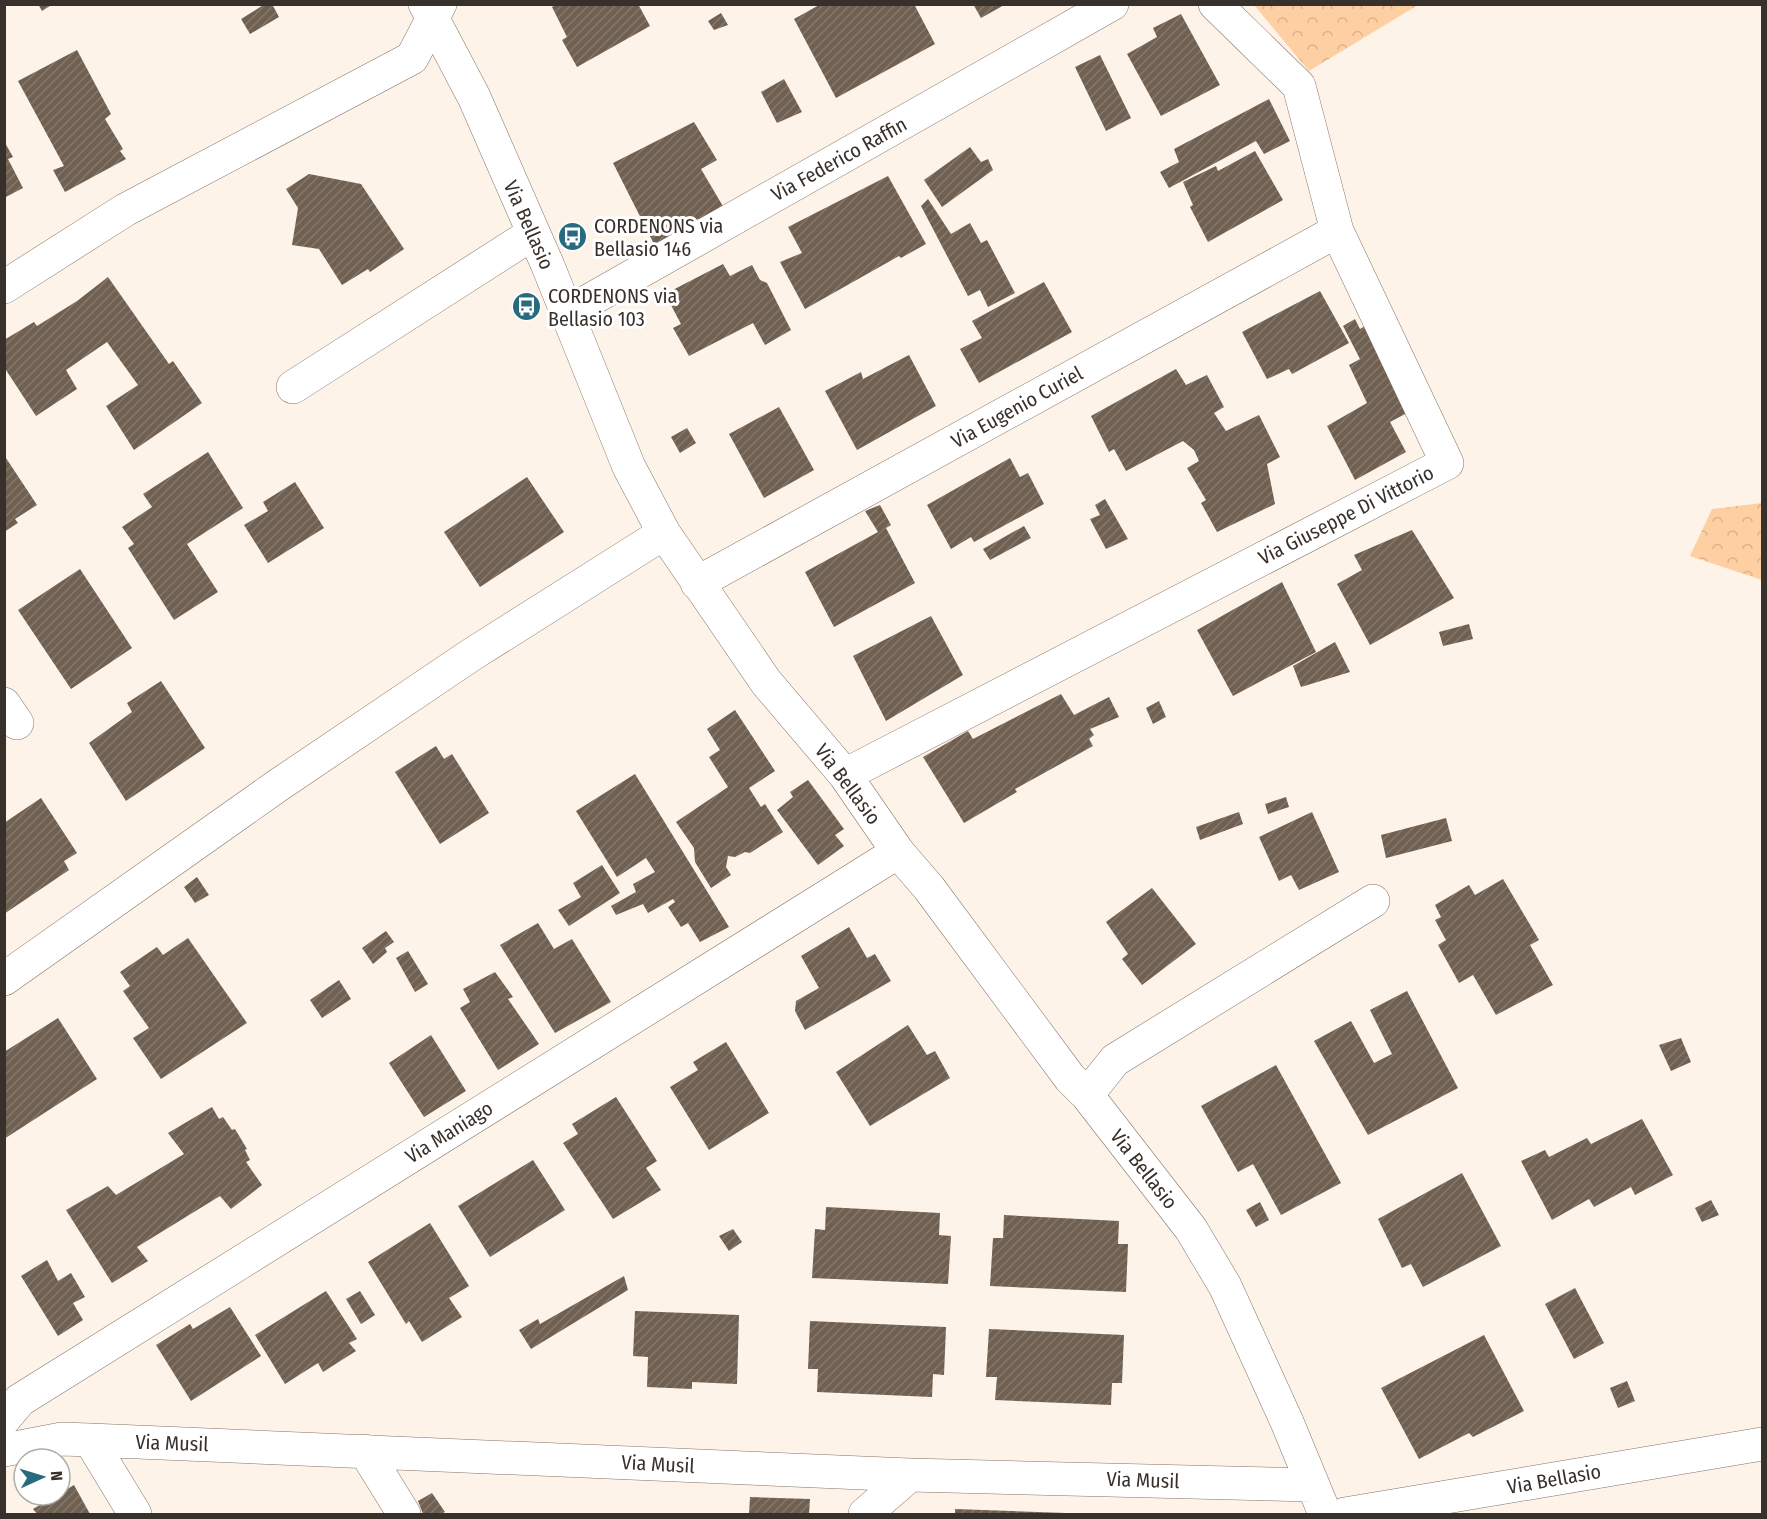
<svg xmlns="http://www.w3.org/2000/svg" width="1767" height="1519" font-family="'Fira Sans Condensed',sans-serif">
	<style>
		.forest { fill: url(#forest-crowns) }
		.building { fill: url(#building-hatch) }
		.lines { fill: none; stroke-linecap: round; stroke-linejoin: round }
		.minor-casing { stroke: #847465; stroke-width: 34 }
		.minor { stroke: #fff; stroke-width: 33 }
		.labels { text-anchor: middle; stroke-width: 6; stroke-linejoin: round; paint-order: stroke }
		.street-label { font-size: 20px; fill: #38312b; stroke: #fff }
		.poi-label { font-size: 20px; fill: #38312b; stroke: #fff; text-anchor: start }
	</style>
	<defs>
		<pattern id="forest-crowns" width="20" height="18" patternUnits="userSpaceOnUse" patternTransform="scale(1.5)"><rect width="20" height="18" fill="#fdcfa2"/><path d="M2 6a3 3 0 1 1 6 0M12 15a3 3 0 1 1 6 0" fill="none" stroke="#dab28c"/></pattern>
		<pattern id="building-hatch" width="6" height="6" patternUnits="userSpaceOnUse" patternTransform="scale(1.5)"><rect width="6" height="6" fill="#6f6051"/><path d="M-1 1l2-2M0 6l6-6M5 7l2-2" fill="none" stroke="#84786c"/></pattern>
	</defs>
	<rect width="100%" height="100%" fill="#fef3e9"/>
	<path class="forest" d="M1254,5H1418L1309,71Z
		M1762,503V580L1690,556L1712,509Z"/>
	<path class="building" d="M38,4H53L42,11Z
		M265,4H272L279,17L250,34L241,19Z
		M557,4H638L650,26L577,67L562,40L567,37L552,7Z
		M821,4H914L935,44L836,98L794,19Z
		M973,4H1006L981,18Z
		M721,13L728,25L714,30L708,21Z
		M1181,14L1220,85L1161,116L1127,54L1157,37L1153,28Z
		M77,50L111,114L105,119L123,149L120,151L126,159L65,192L53,170L64,166L18,81Z
		M1100,55L1131,118L1106,131L1075,67Z
		M784,79L802,112L777,123L761,92Z
		M1269,99L1290,141L1264,154L1256,141L1169,188L1160,172L1179,162L1174,149Z
		M694,122L717,160L701,169L724,208L655,246L613,163Z
		M4,141L13,157L8,159L23,188L4,198Z
		M970,147L981,162L988,159L993,170L942,207L924,180Z
		M1255,151L1283,200L1208,242L1190,207L1193,205L1183,182L1216,166L1218,171Z
		M309,174L361,184L404,249L370,272L368,269L342,285L319,249L292,245L298,208L286,189Z
		M888,176L926,244L901,258L899,256L805,309L780,262L802,253L788,227Z
		M928,199L951,234L970,223L981,243L987,240L1015,293L988,307L980,290L968,296L921,206Z
		M723,264L730,276L752,265L760,280L767,283L791,330L765,345L753,323L689,356L673,328L681,324L665,294Z
		M108,277L169,364L173,361L202,403L134,450L106,406L138,385L107,342L66,370L77,389L36,416L4,367V340L34,322L37,326L77,301Z
		M1044,282L1072,332L979,383L960,349L982,338L972,321Z
		M1320,291L1349,343L1294,373L1292,374L1289,369L1267,379L1242,332Z
		M1355,319L1360,329L1365,326L1407,413L1390,422L1406,452L1355,480L1327,426L1367,403L1349,365L1360,359L1343,326Z
		M909,355L936,406L857,450L825,391L861,372L863,379Z
		M1176,369L1186,385L1207,375L1224,407L1214,413L1226,431L1259,415L1280,457L1267,464L1275,504L1217,532L1201,503L1206,500L1187,468L1199,461L1194,450L1183,441L1126,471L1114,449L1109,452L1091,416Z
		M779,407L814,470L764,498L729,434Z
		M687,428L696,443L680,453L671,437Z
		M208,452L243,508L187,544L218,592L174,620L128,548L134,544L122,527L152,507L143,494Z
		M4,455L37,505L15,519L18,523L4,532Z
		M1010,458L1020,477L1028,473L1044,504L974,542L971,537L951,549L927,505Z
		M527,477L564,532L480,587L444,532Z
		M295,482L324,528L268,563L244,525L268,511L263,502Z
		M1105,499L1128,539L1106,549L1090,519L1100,515L1095,505Z
		M880,505L891,525L886,528L915,583L834,627L805,572L878,532L865,511Z
		M1024,526L1031,538L990,560L983,549Z
		M1412,530L1454,598L1370,645L1337,584L1362,570L1354,555Z
		M80,569L132,648L71,689L18,610Z
		M1282,582L1316,652L1233,696L1197,630Z
		M931,616L963,675L886,721L853,656Z
		M1469,624L1473,639L1443,646L1439,632Z
		M1335,642L1350,672L1301,687L1293,666Z
		M161,681L205,748L126,801L89,743L132,712L127,703Z
		M1061,694L1074,715L1109,697L1119,717L1090,729L1094,735L1089,739L1093,746L1015,789L1017,792L964,823L923,757L968,731L973,739Z
		M1159,701L1166,717L1153,724L1146,708Z
		M735,710L775,771L749,788L761,807L765,804L783,832L750,853L745,852L735,857L728,856L726,867L731,875L711,888L695,862L694,848L676,822L728,787L709,757L720,750L707,729Z
		M436,746L444,759L452,754L489,813L440,844L395,772Z
		M635,774L729,927L700,942L688,923L681,927L668,907L675,902L673,899L648,913L643,904L616,915L611,906L636,892L633,884L655,872L646,858L617,877L576,811Z
		M808,780L844,829L835,835L844,846L818,865L777,810L793,797L790,792Z
		M1286,797L1289,807L1268,814L1265,804Z
		M41,798L77,853L64,861L69,870L4,914V823Z
		M1239,812L1243,824L1200,840L1196,827Z
		M1312,812L1339,872L1299,890L1291,875L1279,881L1259,837Z
		M1446,818L1452,841L1386,858L1381,835Z
		M602,865L620,893L569,926L558,910L581,897L573,883Z
		M197,877L209,895L195,903L184,887Z
		M1503,879L1539,940L1530,945L1553,985L1496,1015L1473,975L1459,983L1438,945L1446,940L1435,920L1441,917L1435,905L1469,885L1475,895Z
		M1152,888L1196,944L1142,985L1122,959L1128,954L1106,922Z
		M538,923L554,949L572,939L611,1002L555,1033L500,945Z
		M849,927L867,958L875,954L891,981L805,1030L795,1011L796,1001L819,988L801,956Z
		M386,931L394,942L385,948L387,952L373,964L362,948Z
		M188,938L247,1023L161,1079L133,1038L149,1028L123,991L130,986L120,972L157,947L163,955Z
		M408,951L428,984L415,992L396,958Z
		M495,972L513,997L508,999L539,1044L498,1070L460,1008L470,1002L463,989Z
		M339,980L351,999L322,1018L310,1000Z
		M1407,991L1458,1088L1368,1135L1314,1041L1351,1021L1374,1063L1392,1054L1370,1010Z
		M58,1018L97,1079L4,1139V1052Z
		M908,1025L927,1055L935,1051L950,1078L870,1126L836,1072Z
		M431,1035L466,1091L424,1117L389,1063Z
		M1681,1038L1691,1062L1671,1071L1659,1045Z
		M726,1042L769,1113L709,1150L670,1087L698,1070L693,1062Z
		M1276,1065L1341,1183L1281,1215L1253,1164L1238,1172L1201,1106Z
		M616,1097L657,1161L646,1168L661,1190L613,1219L563,1143L578,1134L572,1124Z
		M212,1107L219,1119L223,1117L232,1130L235,1129L247,1149L245,1150L250,1160L246,1162L262,1185L231,1209L220,1196L137,1247L148,1261L112,1283L66,1210L108,1186L116,1195L184,1154L168,1133Z
		M1642,1119L1673,1175L1635,1195L1631,1187L1594,1207L1589,1199L1552,1220L1521,1161L1545,1150L1549,1157L1587,1138L1591,1144Z
		M533,1160L565,1210L490,1257L458,1206Z
		M1462,1173L1501,1246L1423,1287L1411,1264L1402,1268L1378,1219Z
		M1711,1200L1719,1215L1702,1222L1695,1208Z
		M1260,1202L1269,1220L1256,1227L1246,1210Z
		M826,1207L940,1213L939,1235L951,1236L948,1284L812,1278L815,1229L825,1230Z
		M1004,1215L1119,1221L1118,1244H1128L1126,1292L990,1286L993,1238H1003Z
		M430,1223L469,1286L449,1298L462,1317L422,1342L409,1321L406,1324L368,1262Z
		M733,1229L742,1242L729,1251L719,1236Z
		M47,1260L58,1281L71,1273L85,1297L73,1303L83,1320L58,1336L21,1276Z
		M624,1276L628,1290L531,1349L519,1330L538,1319L540,1324Z
		M1575,1288L1604,1343L1574,1359L1545,1304Z
		M326,1291L357,1339L349,1343L356,1351L323,1372L318,1363L285,1384L255,1335Z
		M360,1291L375,1315L361,1324L346,1299Z
		M230,1307L261,1356L191,1401L156,1345L190,1324L193,1329Z
		M635,1311L739,1315L737,1384L692,1382V1389L647,1387L648,1357L633,1356Z
		M810,1321L946,1327L944,1375L933,1374L932,1397L817,1392L818,1369H808Z
		M989,1329L1124,1335L1122,1383H1112L1111,1405L995,1400L997,1377H986Z
		M1484,1335L1524,1411L1473,1437L1469,1433L1419,1459L1381,1388Z
		M1627,1381L1635,1401L1618,1408L1610,1388Z
		M74,1485L90,1514H37L33,1509Z
		M432,1493L445,1512L440,1514H423L418,1501Z
		M750,1497L810,1499L809,1514H749Z
		M955,1509L1066,1513V1514H955Z"/>
	<g class="lines">
		<defs>
			<path id="minor" d="M425,4L474,97L548,266L629,467L664,533L766,682L845,775L898,852L929,888L1070,1078L1087,1095L1191,1229L1225,1286L1287,1422L1325,1514
				M4,287L125,210L412,58L440,4
				M567,313L1112,4
				M293,387L532,234
				M697,583L1337,231
				M4,704L17,723
				M845,775L1447,463L1337,231L1299,86L1215,4
				M4,979L277,786L471,655L664,533
				M1087,1095L1115,1060L1373,901
				M4,1419L20,1400L898,852
				M90,1440L135,1514
				M4,1450L62,1439L90,1440L910,1475L1312,1485
				M365,1451L404,1514
				M865,1514L910,1475
				M1345,1514L1762,1444"/>
		</defs>
		<use href="#minor" class="minor-casing"/>
		<use href="#minor" class="minor"/>
	</g>
	<defs>
		<symbol id="bus-disc" viewBox="-11 -11 22 22"><circle r="9.5" fill="#296b7e" stroke="#fff"/><path d="M-5-6H5V4H4V6H2V4H-2V6H-4V4H-5ZM-3.5-4V0h7V-4ZM-3.5 1.2v1.5H-2V1.2ZM2 1.2v1.5H3.5V1.2Z" fill="#fff"/></symbol>
	</defs>
	<g fill-rule="evenodd">
		<use href="#bus-disc" x="556" y="220" width="33" height="33"/>
		<use href="#bus-disc" x="510" y="290" width="33" height="33"/>
	</g>
	<g class="labels">
		<g class="street-label">
			<text transform="translate(839 159) rotate(-29)" y="7">Via Federico Raffin</text>
			<text transform="translate(529 225) rotate(66)" y="7">Via Bellasio</text>
			<text transform="translate(1017 407) rotate(-29)" y="7">Via Eugenio Curiel</text>
			<text transform="translate(1346 515) rotate(-27)" y="7">Via Giuseppe Di Vittorio</text>
			<text transform="translate(848 784) rotate(53)" y="7">Via Bellasio</text>
			<text transform="translate(449 1132) rotate(-32)" y="7">Via Maniago</text>
			<text transform="translate(1144 1169) rotate(52)" y="7">Via Bellasio</text>
			<text transform="translate(172 1443) rotate(2)" y="7">Via Musil</text>
			<text transform="translate(658 1464) rotate(3)" y="7">Via Musil</text>
			<text transform="translate(1554 1479) rotate(-10)" y="7">Via Bellasio</text>
			<text transform="translate(1143 1480) rotate(2)" y="7">Via Musil</text>
		</g>
		<g class="poi-label">
			<text x="594" y="233">CORDENONS via<tspan x="594" dy="23">Bellasio 146</tspan></text>
			<text x="548" y="303">CORDENONS via<tspan x="548" dy="23">Bellasio 103</tspan></text>
		</g>
	</g>
	<rect width="1767" height="1519" fill="none" stroke="#38312b" stroke-width="12"/>
	<g transform="translate(42 1477) rotate(86)"><circle r="28" fill="#ffffff" stroke="#afadaa" stroke-width="1.5"/>
	<path d="M0-4.5L10 22L0 15L-10 22Z" fill="#296b7e"/>
	<text y="-9" font-size="16" font-weight="bold" text-anchor="middle" fill="#38312b">N</text>
	</g>
</svg>
